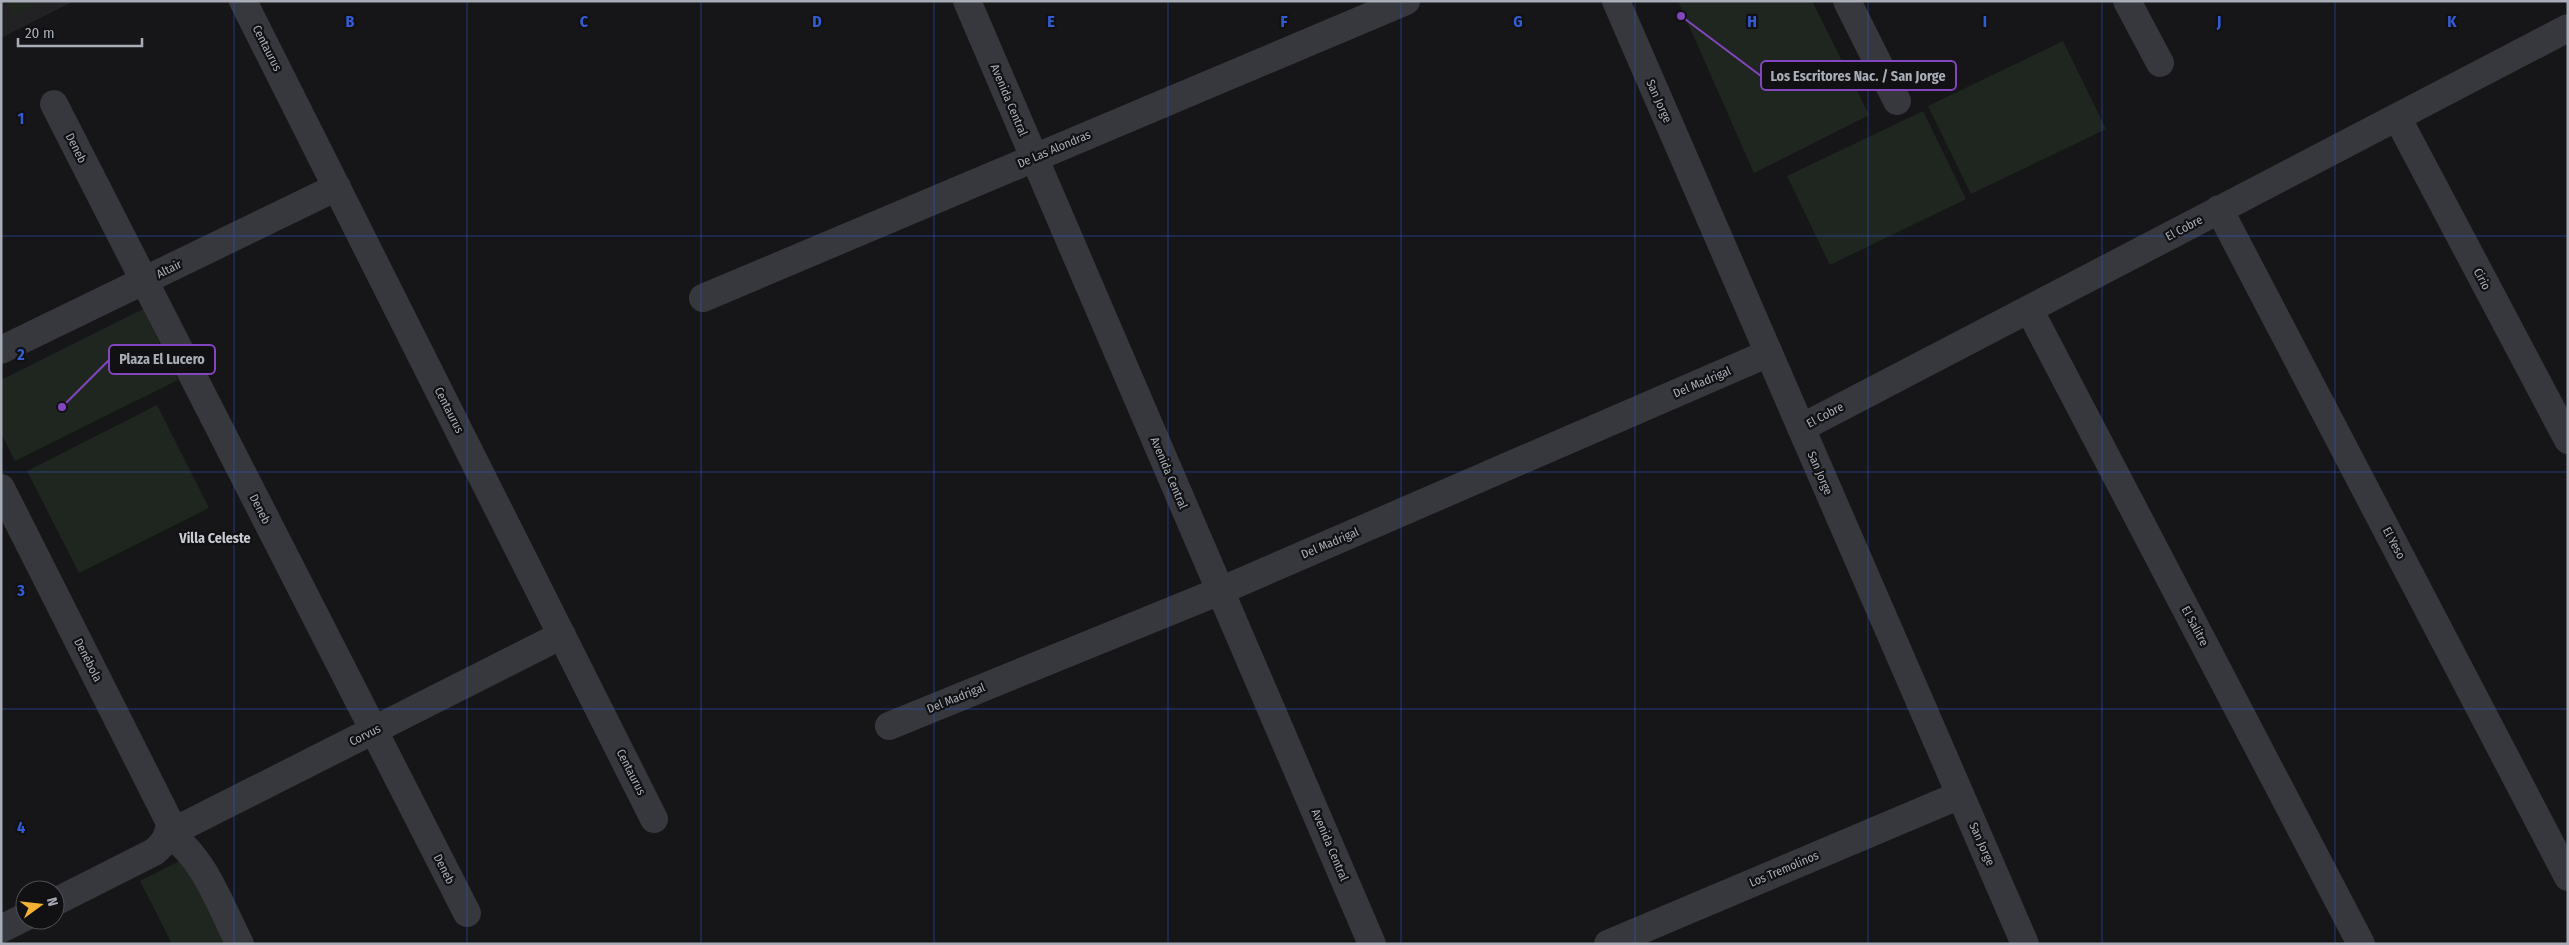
<svg xmlns="http://www.w3.org/2000/svg" width="2569" height="945" font-family="'Fira Sans Condensed',sans-serif">
	<style>
		.built { fill: #222225 }
		.green { fill: #1e261f }
		.lines { fill: none; stroke-linecap: round; stroke-linejoin: round }
		.minor { stroke: #37383d; stroke-width: 28 }
		.grid { fill: none; stroke: #325cd3; stroke-width: 1; stroke-opacity: 0.55 }
		.labels { text-anchor: middle; stroke-width: 4.5; stroke-linejoin: round; paint-order: stroke }
		.street-label { font-size: 12px; fill: #a8adb8; stroke: #111113 }
		.neighbourhood-label { font-size: 14px; font-weight: bold; fill: #c9ccd4; stroke: #111113 }
		.grid-label { font-size: 16px; text-anchor: middle; font-weight: bold; fill: #325cd3; stroke: #111113; stroke-width: 4.5; stroke-linejoin: round; paint-order: stroke }
		.leader { fill: none; stroke: #8446be; stroke-width: 2 }
		.callout-dot { fill: #8446be; stroke: #111113; stroke-width: 2 }
		.callout { fill: #111113; stroke: #8446be; stroke-width: 2 }
		.callout-label { font-size: 14px; text-anchor: middle; font-weight: bold; fill: #a8adb8 }
	</style>
	<rect width="100%" height="100%" fill="#161618"/>
	<path class="built" d="M1,1H74L1,38Z"/>
	<path class="green" d="M7,1H41L14,15Z
		M1678,1H1812L1869,115L1754,173Z
		M2063,41L2106,129L1971,194L1928,106Z
		M1923,111L1966,199L1830,265L1787,176Z
		M143,309L178,380L15,461L1,433V380Z
		M157,405L209,508L79,573L27,471Z
		M185,858L228,944H172L140,881Z"/>
	<g class="lines">
		<path class="minor" d="M243,1L654,819
			M967,1L1372,944
			M1616,1L2025,944
			M1847,1L1897,101
			M2127,1L2160,63
			M54,104L467,913
			M2397,117L2568,440
			M2219,209L2568,877
			M703,298L1406,1
			M2029,309L2361,944
			M1,350L337,187
			M1801,428L2568,28
			M1,488L170,823C168,837 164,844 154,852L55,902
			M889,726L1220,591L1769,353
			M168,834L562,635
			M168,834C204,855 221,908 240,944
			M1,929L25,917
			M1608,944L1960,795"/>
	</g>
	<path class="grid" d="M234,1V944M467,1V944M701,1V944M934,1V944M1168,1V944M1401,1V944M1635,1V944M1868,1V944M2102,1V944M2335,1V944M1,236H2568M1,472H2568M1,709H2568"/>
	<g class="labels">
		<g class="street-label">
			<text transform="translate(267 48) rotate(63)" y="4">Centaurus</text>
			<text transform="translate(1009 100) rotate(67)" y="4">Avenida Central</text>
			<text transform="translate(1659 101) rotate(66)" y="4">San Jorge</text>
			<text transform="translate(76 148) rotate(63)" y="4">Deneb</text>
			<text transform="translate(1054 149) rotate(-23)" y="4">De Las Alondras</text>
			<text transform="translate(2184 228) rotate(-28)" y="4">El Cobre</text>
			<text transform="translate(169 269) rotate(-26)" y="4">Altair</text>
			<text transform="translate(2482 279) rotate(62)" y="4">Cirio</text>
			<text transform="translate(1702 382) rotate(-23)" y="4">Del Madrigal</text>
			<text transform="translate(449 410) rotate(63)" y="4">Centaurus</text>
			<text transform="translate(1825 415) rotate(-28)" y="4">El Cobre</text>
			<text transform="translate(1169 473) rotate(67)" y="4">Avenida Central</text>
			<text transform="translate(1820 473) rotate(67)" y="4">San Jorge</text>
			<text transform="translate(260 509) rotate(63)" y="4">Deneb</text>
			<text transform="translate(1330 543) rotate(-23)" y="4">Del Madrigal</text>
			<text transform="translate(2394 543) rotate(62)" y="4">El Yeso</text>
			<text transform="translate(2195 626) rotate(62)" y="4">El Salitre</text>
			<text transform="translate(88 660) rotate(63)" y="4">Denébola</text>
			<text transform="translate(956 698) rotate(-22)" y="4">Del Madrigal</text>
			<text transform="translate(365 735) rotate(-27)" y="4">Corvus</text>
			<text transform="translate(631 772) rotate(63)" y="4">Centaurus</text>
			<text transform="translate(1982 844) rotate(66)" y="4">San Jorge</text>
			<text transform="translate(1330 845) rotate(67)" y="4">Avenida Central</text>
			<text transform="translate(444 869) rotate(63)" y="4">Deneb</text>
			<text transform="translate(1784 869) rotate(-23)" y="4">Los Tremolinos</text>
		</g>
		<g class="neighbourhood-label">
			<text x="215" y="543">Villa Celeste</text>
		</g>
	</g>
	<g class="grid-label">
		<text x="350" y="27">B</text>
		<text x="584" y="27">C</text>
		<text x="817" y="27">D</text>
		<text x="1051" y="27">E</text>
		<text x="1284" y="27">F</text>
		<text x="1518" y="27">G</text>
		<text x="1752" y="27">H</text>
		<text x="1985" y="27">I</text>
		<text x="2219" y="27">J</text>
		<text x="2452" y="27">K</text>
		<text x="21" y="124">1</text>
		<text x="21" y="360">2</text>
		<text x="21" y="596">3</text>
		<text x="21" y="833">4</text>
	</g>
	<path class="leader" d="M1681 16L1761 76M62 407L109 360"/>
	<g class="callout-dot">
		<circle cx="1681" cy="16" r="5"/>
		<circle cx="62" cy="407" r="5"/>
	</g>
	<g class="callout">
		<rect x="1761" y="61" width="195" height="29" rx="5"/>
		<rect x="109" y="345" width="106" height="29" rx="5"/>
	</g>
	<g class="callout-label">
		<text x="1858" y="81">Los Escritores Nac. / San Jorge</text>
		<text x="162" y="364">Plaza El Lucero</text>
	</g>
	<rect width="2569" height="945" fill="none" stroke="#a8adb8" stroke-width="5"/>
	<g transform="translate(40 905) rotate(75)"><circle r="24" fill="#111113" stroke="#4d4f55"/>
	<path d="M0-4L9 19L0 12L-9 19Z" fill="#f2b134"/>
	<text y="-8" font-size="14" font-weight="bold" text-anchor="middle" fill="#a8adb8">N</text>
	</g>
	<path d="M18 38v8h124v-8" fill="none" stroke="#a8adb8" stroke-width="2.5"/>
	<text x="25" y="38" font-size="15" fill="#a8adb8" stroke="#111113" stroke-width="4" paint-order="stroke">20 m</text>
</svg>
